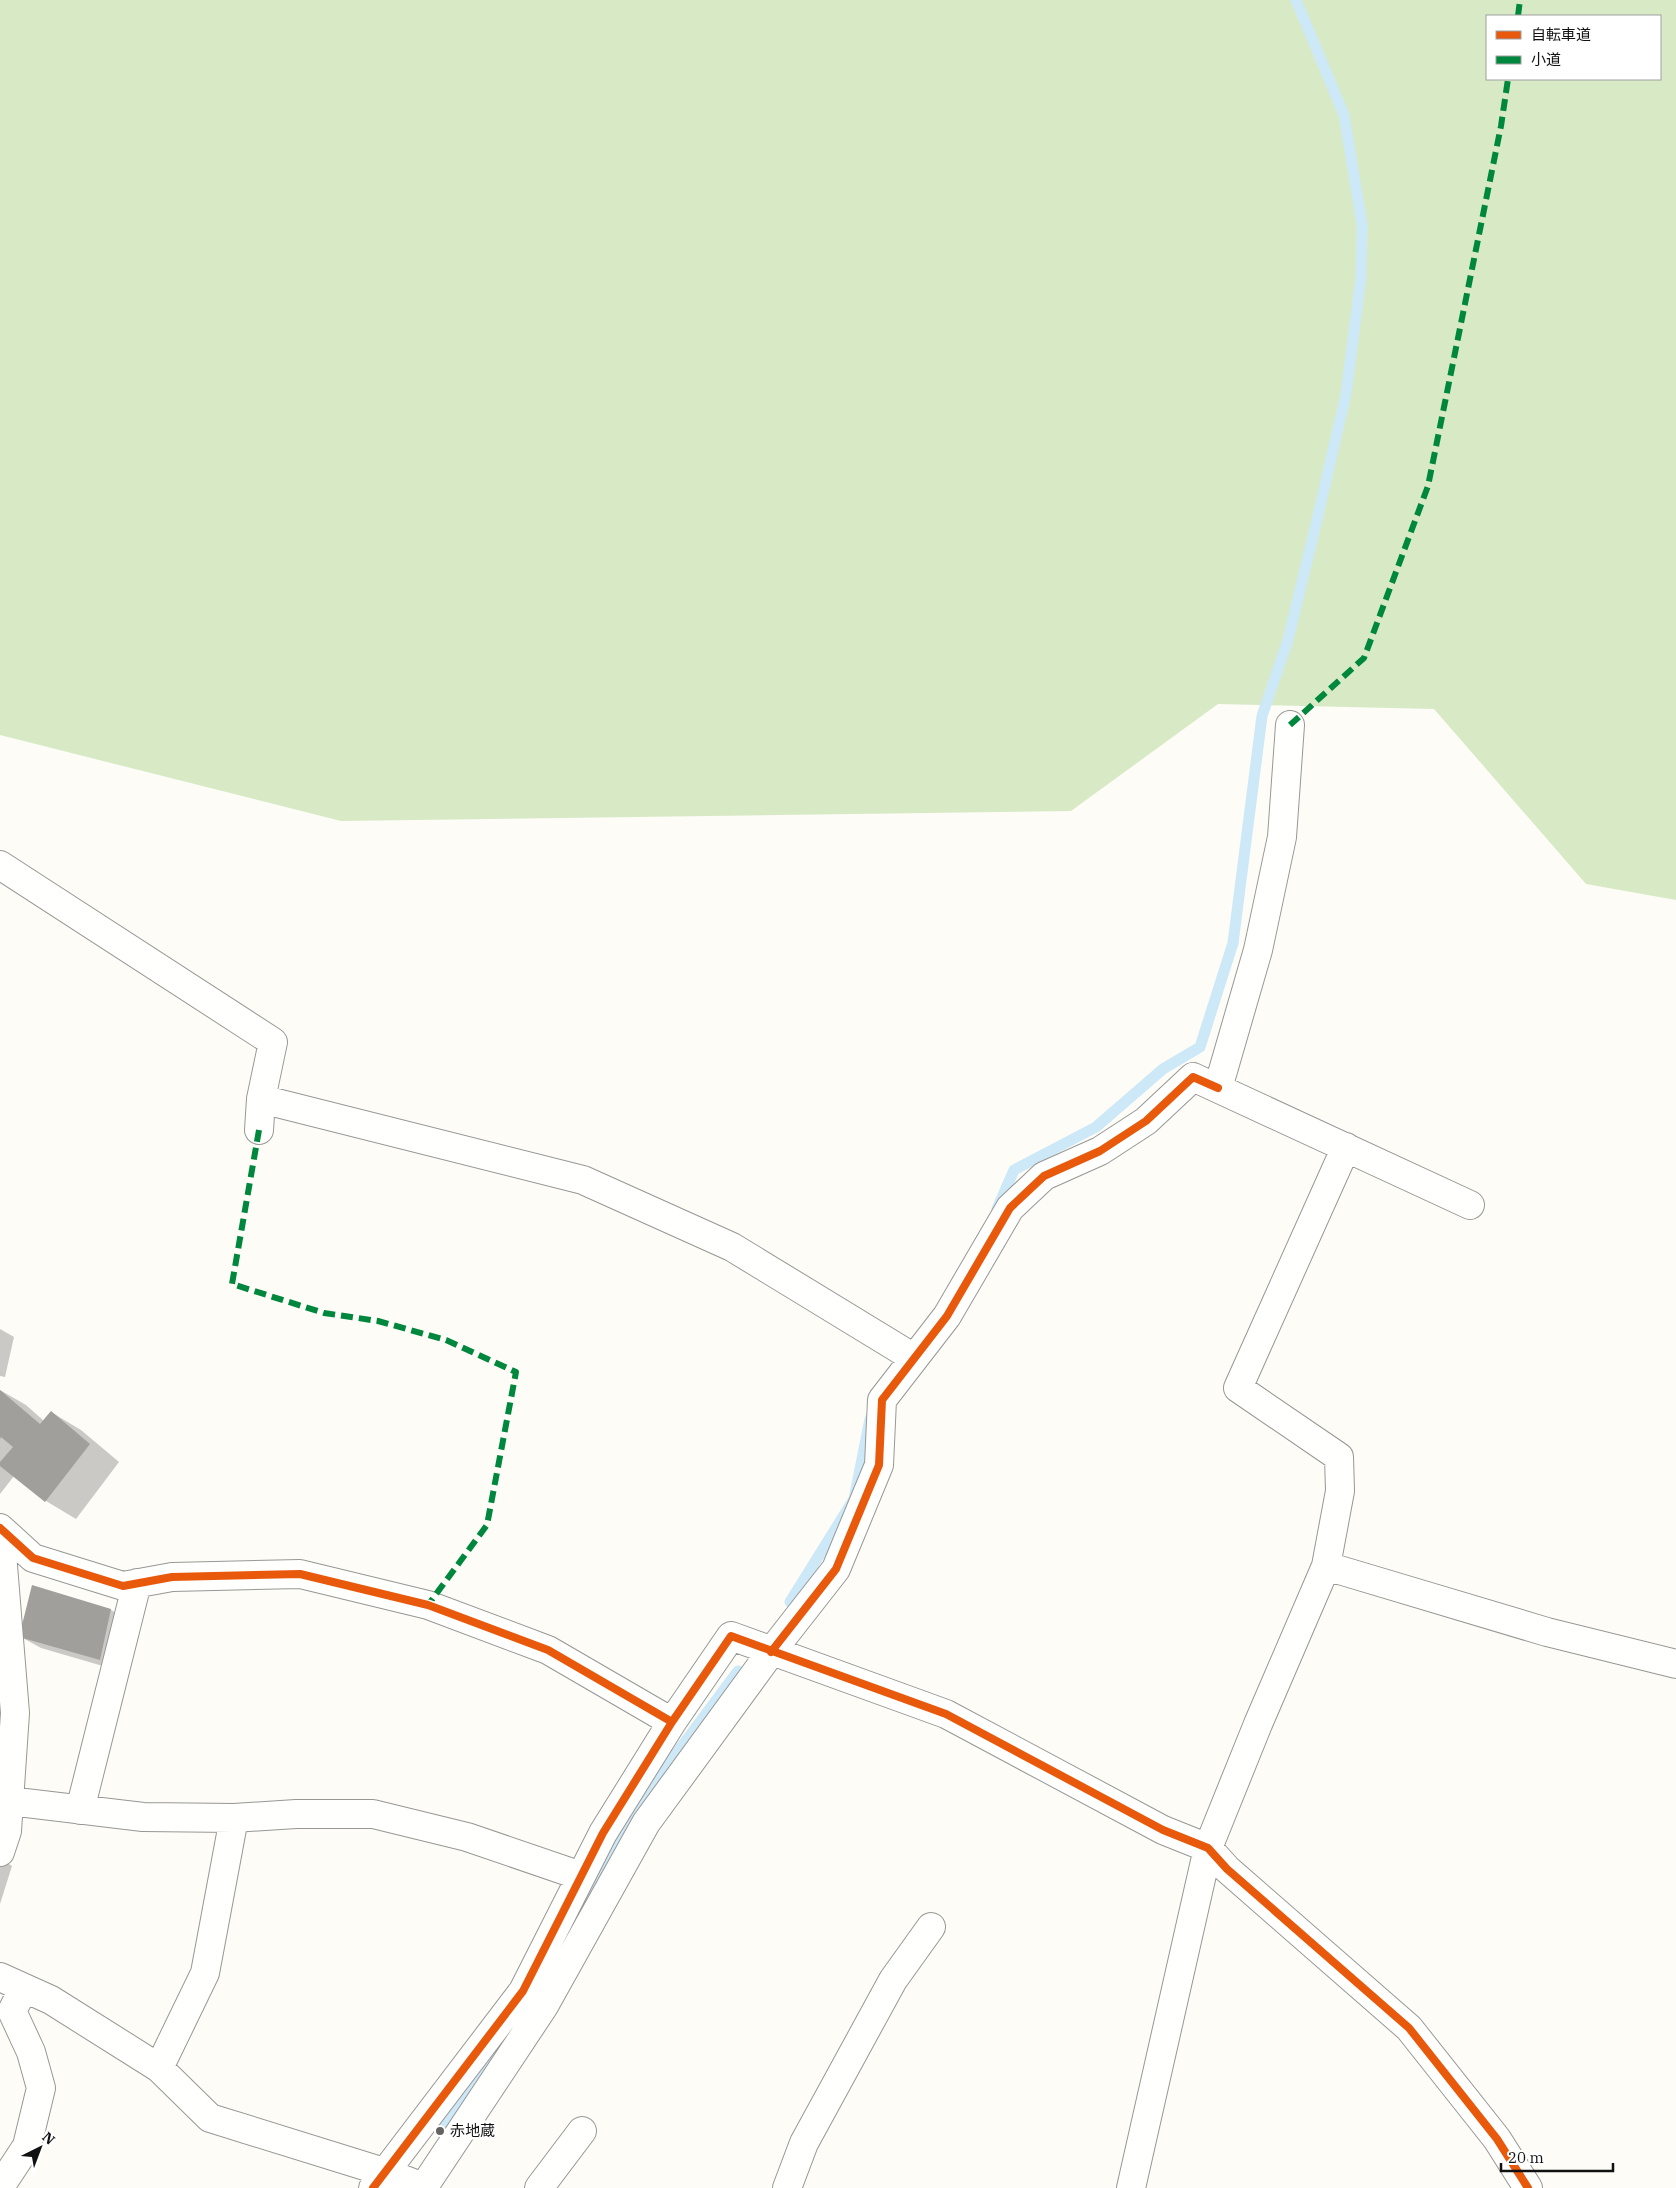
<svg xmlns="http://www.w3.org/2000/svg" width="1676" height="2188" font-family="'IBM Plex Serif','Noto Sans JP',serif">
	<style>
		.forest { fill: #d8eac5; fill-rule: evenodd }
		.shadow { fill: #0003 }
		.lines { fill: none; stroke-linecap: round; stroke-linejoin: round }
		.stream { stroke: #cde8f7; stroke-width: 11 }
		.building { fill: #a19f9c }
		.minor-casing { stroke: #979795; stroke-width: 30 }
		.minor { stroke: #fffffe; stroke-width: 28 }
		.quiet { stroke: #00873e; stroke-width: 6; stroke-dasharray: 12 6; stroke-linecap: butt }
		.cycleway-casing { stroke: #fff; stroke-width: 11 }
		.cycleway { stroke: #e8590c; stroke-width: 8 }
		.poi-dot { fill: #646362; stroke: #fff; stroke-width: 2 }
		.labels { text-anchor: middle; stroke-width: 5; stroke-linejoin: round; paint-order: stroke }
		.poi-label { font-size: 15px; fill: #111; stroke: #fff; text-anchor: start }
	</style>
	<rect width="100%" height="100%" fill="#fdfcf7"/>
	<path class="forest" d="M0,0H1676V900L1586,884L1434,709L1218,704L1071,811L341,821L0,735ZM1487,16H1660V79H1487Z"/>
	<path class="shadow" d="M0,1329L14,1337L5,1377L0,1376Z
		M0,1390L26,1405L44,1421L51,1412L81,1430L119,1462L76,1519L46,1501L14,1476L0,1494Z
		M111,1610L131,1622L120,1671L41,1648L21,1637Z
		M0,1858L12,1866L0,1904Z"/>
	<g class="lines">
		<path class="stream" d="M997,1209L1014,1170L1096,1127L1163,1069L1200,1047L1233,943L1262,716L1288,640L1316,524L1346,394L1361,277L1362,224L1344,115L1296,0
			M790,1602L854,1499L870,1419
			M589,1890L637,1806L738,1671
			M443,2124L524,2009"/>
	</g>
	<path class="building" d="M0,1390L40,1424L51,1411L90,1444L45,1502L0,1466V1462L13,1447L1,1437L0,1439Z
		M32,1585L111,1609L100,1660L19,1637Z"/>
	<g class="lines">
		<defs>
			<path id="minor" d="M0,865L273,1042L261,1099L259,1130
				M1218,1088L1258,950L1282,837L1290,725
				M261,1099L583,1180L732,1247L914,1358
				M0,1528L33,1558L123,1586L172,1577L300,1574L428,1605L548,1650L672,1722
				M0,1529L15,1713L7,1831L0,1852
				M1326,1566L1340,1491L1339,1457L1238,1388L1346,1147
				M0,1800L143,1817L234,1818L296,1814H373L467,1837L581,1876
				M80,1810L137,1583
				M0,1977L51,2000L159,2068L210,2118L384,2172L426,2188
				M159,2068L205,1973L234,1818
				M0,2187L27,2146L41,2088L31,2052L12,2011L24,1988
				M373,2188L523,1991L603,1833L672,1722L731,1636L946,1714L1163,1830L1208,1848L1227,1869L1409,2028L1497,2139L1528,2188
				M423,2188L544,2006L646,1823L771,1652L836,1569L879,1465L882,1400L947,1316L1010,1208L1044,1176L1100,1151L1146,1121L1193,1077L1470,1205
				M539,2188L582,2131
				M787,2188L804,2143L893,1980L931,1927
				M1131,2188L1208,1848L1258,1724L1326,1566L1547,1632L1676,1664"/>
		</defs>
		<use href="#minor" class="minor-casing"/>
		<use href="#minor" class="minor"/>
		<path class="quiet" d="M1518,16L1520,0
			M1290,725L1364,658L1428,486L1501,126L1508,79
			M259,1130L232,1284L324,1313L378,1321L446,1340L516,1372L487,1525L428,1605"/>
		<defs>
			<path id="cycleway" d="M0,1528L33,1558L123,1586L172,1577L300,1574L428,1605L548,1650L672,1722
				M771,1652L836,1569L879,1465L882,1400L947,1316L1010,1208L1044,1176L1100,1151L1146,1121L1193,1077L1218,1088
				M373,2188L523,1991L603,1833L672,1722L731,1636L946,1714L1163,1830L1208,1848L1227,1869L1409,2028L1497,2139L1528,2188"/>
		</defs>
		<use href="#cycleway" class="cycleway-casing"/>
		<use href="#cycleway" class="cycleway"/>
	</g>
	<circle class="poi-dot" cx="440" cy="2131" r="5"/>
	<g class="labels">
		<g class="poi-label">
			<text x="450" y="2136">赤地蔵</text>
		</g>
	</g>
	<rect x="1486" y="15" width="175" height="65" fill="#ffffff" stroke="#a0a0a0"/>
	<rect x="1496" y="31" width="25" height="8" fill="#e8590c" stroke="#a0a0a0"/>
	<text x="1531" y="40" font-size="15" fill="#111111">自転車道</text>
	<rect x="1496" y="56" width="25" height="8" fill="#00873e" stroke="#a0a0a0"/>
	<text x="1531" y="65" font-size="15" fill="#111111">小道</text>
	<g transform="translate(40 2148) rotate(42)" stroke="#ffffff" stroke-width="4" paint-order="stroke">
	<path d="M0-4L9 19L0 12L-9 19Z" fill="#111111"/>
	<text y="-8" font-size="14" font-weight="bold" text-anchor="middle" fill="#111111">N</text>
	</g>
	<path d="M1501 2163v8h112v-8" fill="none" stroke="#111111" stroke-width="2.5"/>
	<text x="1508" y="2163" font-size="15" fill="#111111" stroke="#ffffff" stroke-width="4" paint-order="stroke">20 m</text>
</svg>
